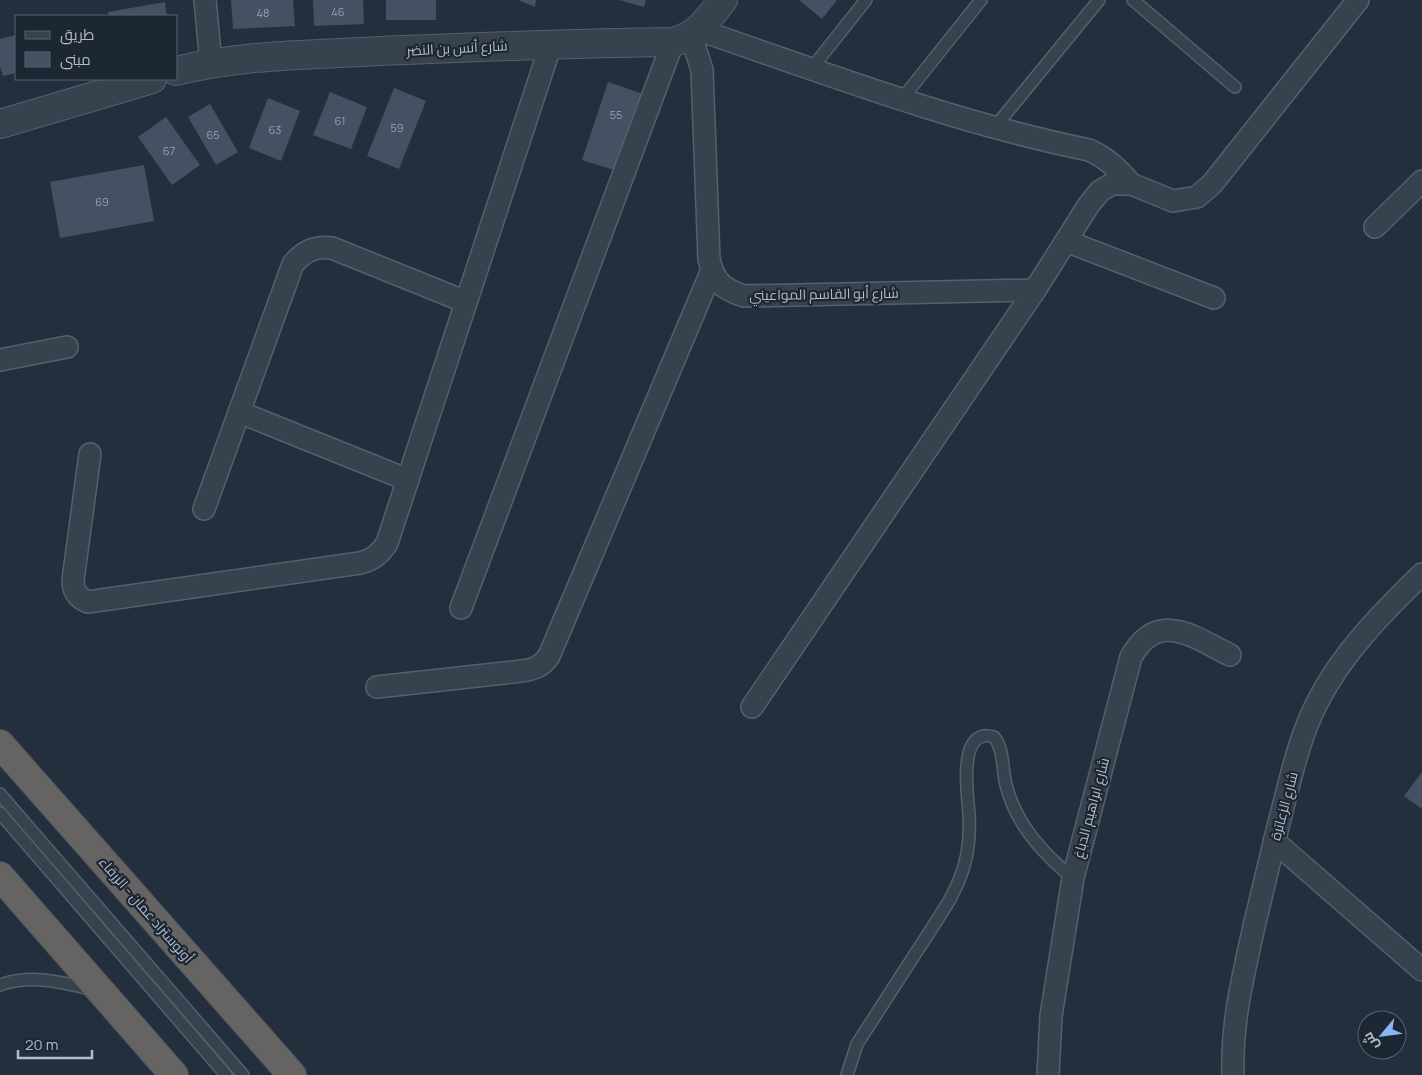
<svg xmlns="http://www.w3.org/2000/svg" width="1422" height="1075" font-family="Manrope,Cairo,sans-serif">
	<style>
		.building { fill: #455162 }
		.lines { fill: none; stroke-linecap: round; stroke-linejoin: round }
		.service-casing { stroke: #565f6c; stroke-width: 14 }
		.minor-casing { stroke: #565f6c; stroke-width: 24 }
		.tertiary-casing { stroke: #565f6c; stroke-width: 30 }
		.trunk-casing { stroke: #434c59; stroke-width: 30 }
		.service { stroke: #38414e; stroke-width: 11 }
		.minor { stroke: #38414e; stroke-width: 21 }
		.tertiary { stroke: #38414e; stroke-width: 28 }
		.trunk { stroke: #656462; stroke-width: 28 }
		.labels { text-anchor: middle; stroke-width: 4.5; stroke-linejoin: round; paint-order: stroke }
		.number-label { font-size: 11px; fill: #98a1af }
		.street-label { font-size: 14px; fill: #b4bcc9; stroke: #1d2633 }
	</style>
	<rect width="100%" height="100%" fill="#242f3e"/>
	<path class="building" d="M231,0H293L295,26L233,29Z
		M313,0H363L364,24L314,26Z
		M386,0H436V20H386Z
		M518,0H536L535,7Z
		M619,0H646L644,7Z
		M799,0H837L822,19Z
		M165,2L167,16H109L108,12Z
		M16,35V73L3,76L0,67V39Z
		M608,82L643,94L617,171L582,160Z
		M394,88L426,101L399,169L367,156Z
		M330,92L367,107L351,149L313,135Z
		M268,98L300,111L281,161L249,148Z
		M210,104L238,152L216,165L188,117Z
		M166,117L200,165L172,185L138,137Z
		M144,165L154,221L60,238L50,182Z
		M1422,772V809L1404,796Z"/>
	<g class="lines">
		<defs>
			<path id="service" d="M1133,0L1235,87
				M812,68L866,0
				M902,99L981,0
				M995,127L1099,0
				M0,794L243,1075
				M0,813L226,1075
				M0,985C32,974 60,982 91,989
				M847,1075L857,1044L941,914C953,896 963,875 967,854C969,841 970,828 969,815C968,797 959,742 983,736C986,735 990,736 994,737C1004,749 1002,769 1006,785C1016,824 1042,853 1073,878"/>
			<path id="minor" d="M205,0L211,64
				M699,30C827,74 956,123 1089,150C1107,158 1119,170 1131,184
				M691,35L702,70L709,259C714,281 722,289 744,296L1035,290
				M1375,227L1422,181
				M1066,241L1214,298
				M0,360L67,347
				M239,412L408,480
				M90,454L73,580C73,591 78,598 88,602L360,563C373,560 380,554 387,543L551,44
				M204,509L293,264C304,251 315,246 332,248L466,302
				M461,608L673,42
				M377,687L522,671C535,669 542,666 549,656L712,270
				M752,707L1035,290L1088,206L1100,191L1112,184H1131L1173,201L1197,197L1212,184L1358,0
				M1274,841L1422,970
				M1048,1075L1051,1016L1073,878L1131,657C1158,609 1194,637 1230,655
				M1233,1075C1231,1023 1244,972 1255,922C1264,886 1272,850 1281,815C1291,777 1299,738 1317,703C1342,653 1382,613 1422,574"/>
			<path id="tertiary" d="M176,71C243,54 312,55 380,51C478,47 575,43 673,42C699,35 707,20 723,0
				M0,124L152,79"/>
			<path id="trunk" d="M0,744L292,1075
				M0,876L174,1075"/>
		</defs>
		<use href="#service" class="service-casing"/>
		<use href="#minor" class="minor-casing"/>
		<use href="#tertiary" class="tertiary-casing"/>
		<use href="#trunk" class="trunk-casing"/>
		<use href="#service" class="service"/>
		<use href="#minor" class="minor"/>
		<use href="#tertiary" class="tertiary"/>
		<use href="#trunk" class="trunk"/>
	</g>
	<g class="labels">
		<g class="number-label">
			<text x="338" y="16">46</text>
			<text x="263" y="17">48</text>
			<text x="616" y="119">55</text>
			<text x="340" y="125">61</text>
			<text x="397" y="132">59</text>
			<text x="275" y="134">63</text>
			<text x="213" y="139">65</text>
			<text x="169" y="155">67</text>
			<text x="102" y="206">69</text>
		</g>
		<g class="street-label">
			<text transform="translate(457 48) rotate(-3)" y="5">شارع أنس بن النضر</text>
			<text transform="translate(824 294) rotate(-1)" y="5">شارع أبو القاسم المواعيني</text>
			<text transform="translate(1284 806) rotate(-75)" y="5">شارع الزعاترة</text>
			<text transform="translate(1091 808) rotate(-75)" y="5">شارع ابراهيم الدباغ</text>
			<text transform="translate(146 910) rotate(49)" y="5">أوتوستراد عمان - الزرقاء</text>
		</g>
	</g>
	<rect x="15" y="15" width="162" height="65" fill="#1d2633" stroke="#59626f"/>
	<rect x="25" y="31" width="25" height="8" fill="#38414e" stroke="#59626f"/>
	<text x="60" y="40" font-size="15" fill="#b4bcc9">طريق</text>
	<rect x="25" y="52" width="25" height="15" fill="#455162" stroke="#59626f"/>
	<text x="60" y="65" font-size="15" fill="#b4bcc9">مبنى</text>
	<g transform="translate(1382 1035) rotate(241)"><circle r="24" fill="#1d2633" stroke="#59626f"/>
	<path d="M0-4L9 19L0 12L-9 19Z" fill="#8ab4f8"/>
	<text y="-8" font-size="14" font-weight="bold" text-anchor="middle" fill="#b4bcc9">ش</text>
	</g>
	<path d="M18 1050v8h74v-8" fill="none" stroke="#b4bcc9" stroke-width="2.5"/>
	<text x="25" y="1050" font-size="15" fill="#b4bcc9" stroke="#1d2633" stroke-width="4" paint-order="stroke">20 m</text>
</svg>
